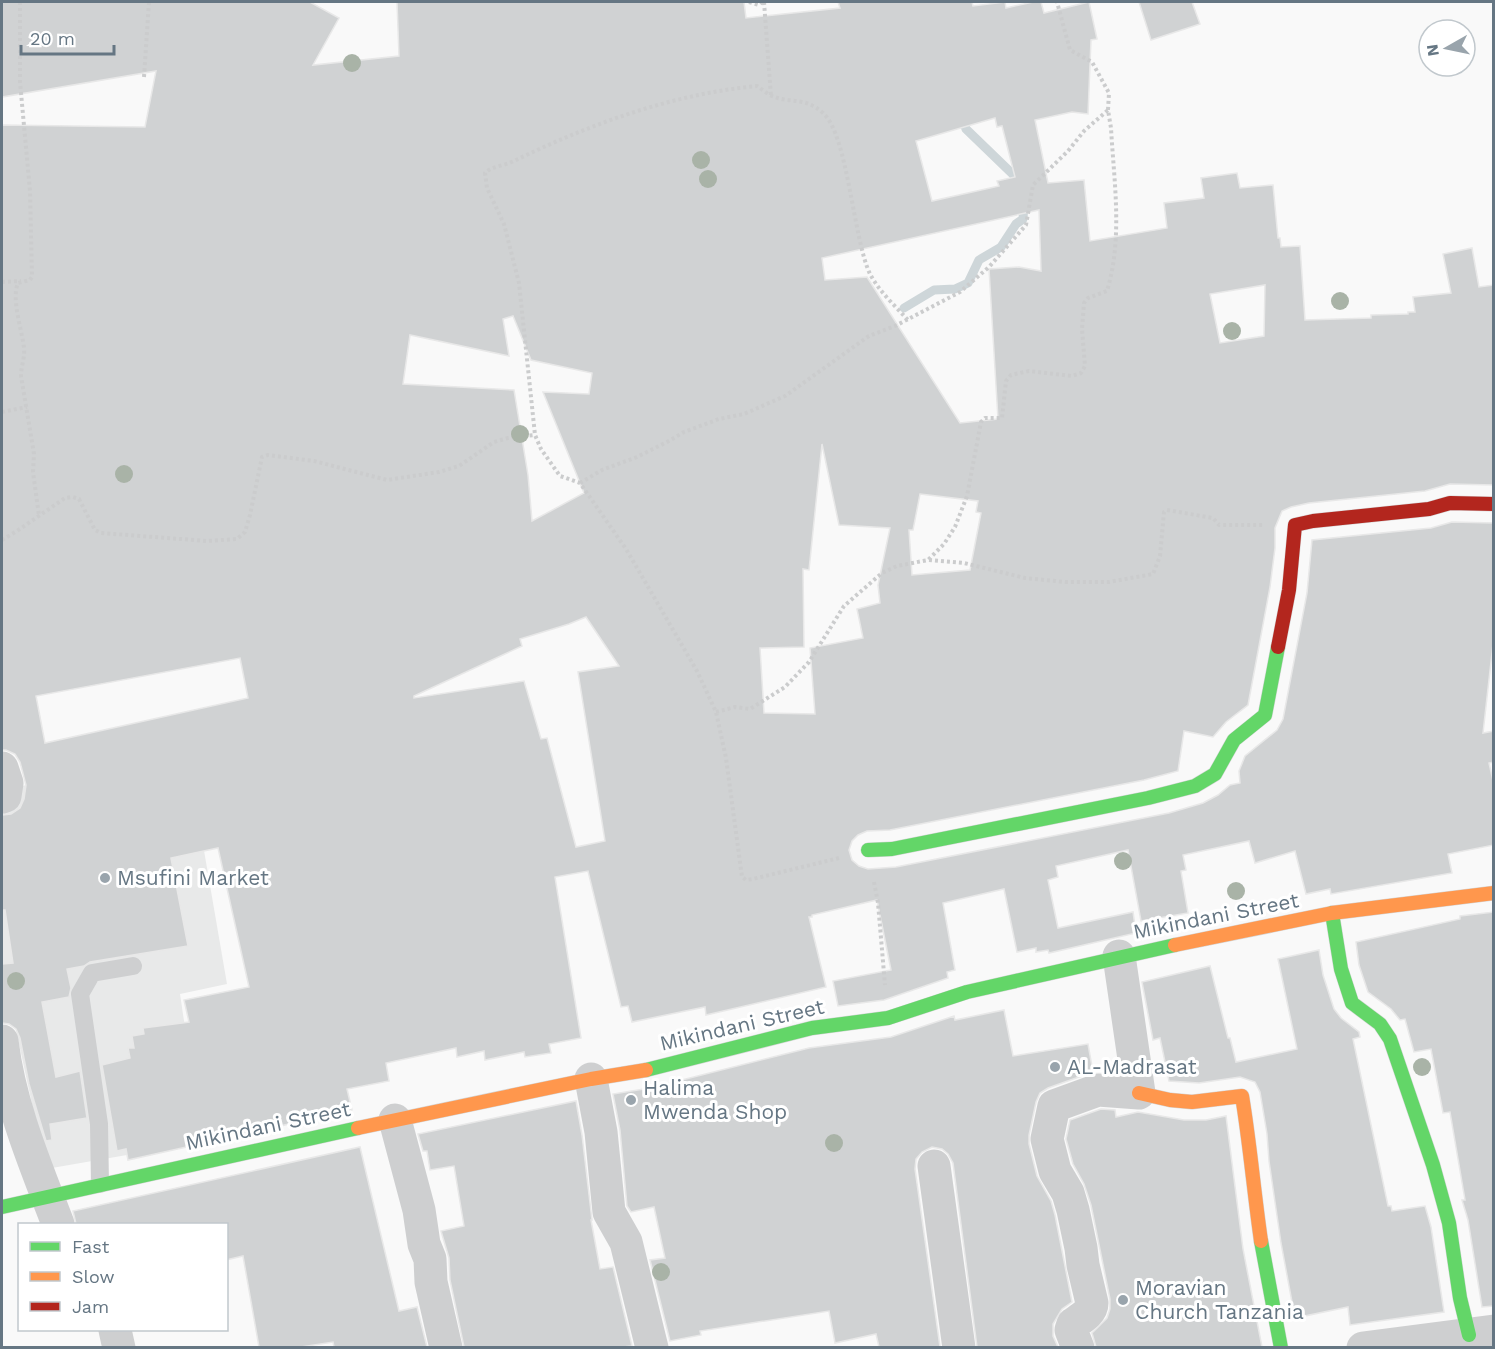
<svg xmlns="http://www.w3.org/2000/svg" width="1495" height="1349" font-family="'Work Sans',sans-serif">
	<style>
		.built { fill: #e8e9e9 }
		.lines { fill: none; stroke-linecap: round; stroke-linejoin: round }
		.stream { stroke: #ced6d9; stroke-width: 9 }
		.building { fill: #d0d2d3; stroke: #e8e8e8; stroke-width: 1.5; fill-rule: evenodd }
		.fast-casing { stroke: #d5d6d7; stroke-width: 15 }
		.slow-casing { stroke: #d5d6d7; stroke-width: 15 }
		.jam-casing { stroke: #d5d6d7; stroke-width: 15 }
		.path { stroke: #cbcccd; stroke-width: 4; stroke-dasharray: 3 3; stroke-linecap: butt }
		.lane { stroke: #cecfd0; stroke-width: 18 }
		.street { stroke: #cecfd0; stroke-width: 33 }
		.fast { stroke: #63d668; stroke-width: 14 }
		.slow { stroke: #ff974d; stroke-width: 14 }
		.jam { stroke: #b3261e; stroke-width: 14 }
		.tree { fill: #a9b3a7 }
		.poi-dot { fill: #99a4ac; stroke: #fff; stroke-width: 2 }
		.labels { text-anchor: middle; stroke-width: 6; stroke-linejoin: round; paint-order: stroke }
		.poi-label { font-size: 21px; fill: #657683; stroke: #fff; text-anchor: start }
		.street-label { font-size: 21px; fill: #657683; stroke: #fff }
	</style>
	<rect width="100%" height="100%" fill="#f9f9f9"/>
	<path class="built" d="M186,746L227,984L180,994L202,1142L46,1169L2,965V791Z"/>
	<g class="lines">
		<path class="stream" d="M962,117L966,129L1022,183
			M904,308L934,290L955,289L968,283L979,260L1001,247L1016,224L1023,219L1024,202"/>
	</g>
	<path class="building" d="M2,2H310L339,18L313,65L399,56L397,2H744L746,18L840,8L838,2H972L973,6L1005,2L1006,8L1033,2H1041L1044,13L1089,2L1097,39L1091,40L1088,114L1072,112L1035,120L1048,183L1084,180L1090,241L1167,228L1164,203L1204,198L1201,178L1237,173L1240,188L1273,185L1278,238H1280L1281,247L1300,246L1305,320L1371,318V315L1408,314V312H1415L1413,297L1451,293L1443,254L1472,248L1479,287L1494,285V485L1450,484L1425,491L1309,503L1291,507L1282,511L1275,528V548L1270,587L1248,705L1226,722L1213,737L1184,731L1178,771L1144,780L890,830L867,831L858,835L852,841L849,850L852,860L859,866L868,869L896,867L1169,813L1203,803L1218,795L1230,785L1240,783L1239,771L1245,756L1277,730L1283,719L1307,593L1312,540L1431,528L1452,522L1494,523V635L1483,733L1494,731V762L1489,763L1494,785V845L1448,854L1452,873L1331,894L1330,889L1306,894L1295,851L1255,863L1249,841L1183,855L1186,870L1181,871L1188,913L1141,921L1128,850L1056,866L1058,877L1048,880L1058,928L1133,912L1136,933L1049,953L1048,950L1036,952V948L1017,952L1004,889L943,903L955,970L947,972L948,978L884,1000L838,1006L833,981L891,970L877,900L812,915V917H809L826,987L706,1015L705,1007L632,1022L628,1006L621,1007L588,871L555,877L581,1038L549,1044L551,1053L525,1057L524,1052L485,1060L484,1051L457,1057L456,1048L386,1063L389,1081L347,1089L352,1110L128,1160L126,1149L117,1151L102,1065L130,1058L128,1048H134L132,1036L144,1034L143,1028L189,1022L184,1000L249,987L218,848L171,858L188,946L90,962L84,966L67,969L71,988L69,997L42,1002L56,1077L80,1071L87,1118L50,1124L52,1140L46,1141L29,1084L20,1038L16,1029L9,1024L2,1023V964L13,963L5,910H2V815L11,814L20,808L24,799L26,785L20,762L15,754L6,750H2V125L145,127L156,71L2,97ZM995,118L997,127L1002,126L1015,177L997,181L999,186L932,201L916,141ZM1039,210L1041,271L1019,267L989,269L998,419L960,423L867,277L825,280L822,258ZM1265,285L1264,336L1220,343L1210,294ZM513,316L531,360L592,373L589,394L543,392L584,493L532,521L528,475L514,390L403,384L410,335L509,356L503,319ZM822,444L839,525L890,528L878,585L880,603L857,609L863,638L810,648L815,714L764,713L760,648L804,647L803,569L809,570ZM920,494L978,501L976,512L981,513L970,570L912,575L909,530H913ZM586,617L619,666L578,672L605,841L576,847L547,738L541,739L524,681L414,698V696L522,646L520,639L569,624ZM240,658L248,698L45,743L36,696Z
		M1139,2H1192L1200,24L1151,40Z
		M1494,912V1306L1482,1307L1468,1220L1462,1200H1465L1464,1194L1450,1112L1443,1113L1431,1049L1414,1052L1405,1019L1400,1020L1391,1009L1368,992L1359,965L1356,942L1460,919V916Z
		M1319,950L1323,975L1334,1009L1341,1018L1359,1032L1360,1037L1353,1039L1388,1206H1391L1392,1211L1425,1206L1431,1227L1444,1312L1350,1325L1348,1307L1295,1318L1281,1243L1269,1161L1267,1134L1260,1092L1255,1082L1240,1077L1199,1083L1169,1081L1160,1038L1153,1040L1142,982L1210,966L1228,1038H1230L1236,1062L1297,1049L1278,959Z
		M1004,1010L1013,1056L1088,1044L1093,1072L1048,1088L1040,1093L1036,1102L1029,1135V1144L1037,1176L1051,1201L1055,1215L1072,1302L1062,1309L1053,1324V1336L1058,1347H977L953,1163L948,1154L942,1149L932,1147L922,1152L916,1159L915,1169L940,1347H879L876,1334L835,1343L829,1311L700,1331L701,1335L670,1341L650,1260L665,1258L654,1207L631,1212L627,1206L620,1130L613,1094L650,1088L809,1048L891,1037L954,1016L955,1020Z
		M576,1101L582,1135L592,1220H591L600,1269L613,1267L632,1346L623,1347H464L450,1280L449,1258L441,1231L464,1226L454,1166L430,1170L427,1151H423L418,1134Z
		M1101,1109L1115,1110L1116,1117L1138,1112L1184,1120H1206L1226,1116L1243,1249L1262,1347H1096L1092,1333L1107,1318L1110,1309V1299L1091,1205L1084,1184L1073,1164L1066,1139L1070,1120Z
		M360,1147L399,1311L417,1307L427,1347H334L333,1342L301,1347H259L243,1256L226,1260V1224H76L73,1211Z"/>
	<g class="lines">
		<defs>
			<path id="fast" d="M868,850L892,849L1148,798L1195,786L1215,774L1234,740L1265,715L1278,647
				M1332,913L1341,969L1352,1003L1380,1024L1390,1039L1433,1165L1449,1223L1460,1298L1469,1335
				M646,1070L812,1028L888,1018L967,992L1175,945
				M2,1207L358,1128
				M1261,1241L1281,1348"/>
			<path id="slow" d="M1175,945L1332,913L1494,893
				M1139,1093L1170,1100L1192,1102L1242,1096C1250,1144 1254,1193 1261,1241
				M358,1128L591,1079L646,1070"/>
			<path id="jam" d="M1278,647L1289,590L1295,525L1313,521L1429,509L1450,503L1494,504"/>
		</defs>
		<use href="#fast" class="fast-casing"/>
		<use href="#slow" class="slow-casing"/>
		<use href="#jam" class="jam-casing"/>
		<path class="path" d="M20,2V82L30,191L32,277L30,280L18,283C11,299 22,330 24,348C25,358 21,366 21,376L34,454L33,472L39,516
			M749,2L759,5L762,2
			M764,2L771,96
			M144,77L149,2
			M2,282L21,281
			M2,412L27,407
			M580,483L602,470L637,457L667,442L684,432L719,419L744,414L785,396L869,336L895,326L960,292L989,267L1026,225L1033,185L1068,151L1084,131L1108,110
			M2,540L17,531L65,498L73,497L79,499L95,530L101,533L207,541L237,539L245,532L250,515L262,457L268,455L314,461L387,480L439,472L459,466L494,442L508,438L535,435
			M929,560L964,563L1025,578L1065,582H1109L1153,574L1160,556L1164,512L1167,510L1213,518L1219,525H1263
			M716,712L735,707L750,709L785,687L809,662L844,606L882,573L897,566L928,560L944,544L955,527L967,496L981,422L985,418H1002L1006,381L1011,375L1029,371L1072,376L1081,373L1085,366L1082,329L1084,303L1088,298L1107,291C1123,238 1114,182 1111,128L1108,110L1109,93L1092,62L1070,50L1057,2
			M839,858L753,879L746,880L742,877L726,758L716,712L697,671L626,549L580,483L560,476L541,449L535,435L519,283L504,224L487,188L485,173C492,166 504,166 514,161C590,124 673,94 757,86C762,89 767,94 772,96C791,104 804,96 823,113C848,135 853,238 870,274C879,291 895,306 908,320
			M874,882L878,903L885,985"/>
		<path class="lane" d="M100,1184L99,1124L80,994L92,973L133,966"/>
		<path class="street" d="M2,768L7,783L5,796L2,797
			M2,1041C10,1106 35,1164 58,1224
			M591,1079L601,1132L609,1212L626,1242L652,1348
			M395,1120L419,1210L424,1244L430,1259L431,1282L446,1348
			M934,1166L959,1348
			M115,1330L119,1348
			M1078,1348L1071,1330L1073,1324C1080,1319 1092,1313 1092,1303L1083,1265L1081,1248L1073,1210L1068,1193L1055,1171L1047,1139L1054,1106L1098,1090L1139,1093L1119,956
			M1363,1348L1494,1331"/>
		<use href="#fast" class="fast"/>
		<use href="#slow" class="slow"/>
		<use href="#jam" class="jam"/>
	</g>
	<g class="tree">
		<circle cx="352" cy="63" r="9"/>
		<circle cx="701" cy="160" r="9"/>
		<circle cx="708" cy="179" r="9"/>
		<circle cx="1340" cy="301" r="9"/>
		<circle cx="1232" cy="331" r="9"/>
		<circle cx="520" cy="434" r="9"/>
		<circle cx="124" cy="474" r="9"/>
		<circle cx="1123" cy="861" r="9"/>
		<circle cx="1236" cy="891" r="9"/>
		<circle cx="16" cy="981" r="9"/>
		<circle cx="1422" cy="1067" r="9"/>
		<circle cx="834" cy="1143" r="9"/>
		<circle cx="661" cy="1272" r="9"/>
	</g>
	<g class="poi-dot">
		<circle cx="105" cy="878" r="6"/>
		<circle cx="1055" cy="1067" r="6"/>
		<circle cx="631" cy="1100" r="6"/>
		<circle cx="1123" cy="1300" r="6"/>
	</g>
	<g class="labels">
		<g class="poi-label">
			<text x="117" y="885">Msufini Market</text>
			<text x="1067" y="1074">AL-Madrasat</text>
			<text x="643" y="1095">Halima<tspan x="643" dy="24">Mwenda Shop</tspan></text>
			<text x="1135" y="1295">Moravian<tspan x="1135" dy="24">Church Tanzania</tspan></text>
		</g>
		<g class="street-label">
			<text transform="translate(1216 916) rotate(-11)" y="7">Mikindani Street</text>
			<text transform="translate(742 1025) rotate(-13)" y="7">Mikindani Street</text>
			<text transform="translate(268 1126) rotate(-12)" y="7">Mikindani Street</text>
		</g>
	</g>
	<rect width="1495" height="1349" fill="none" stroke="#657683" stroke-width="6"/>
	<rect x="18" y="1223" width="210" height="108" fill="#ffffff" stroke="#c1c8cd" stroke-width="1.5"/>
	<rect x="30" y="1242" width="30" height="9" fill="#63d668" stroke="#c1c8cd" stroke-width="1.5"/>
	<text x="72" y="1253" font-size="18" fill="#657683">Fast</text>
	<rect x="30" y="1272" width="30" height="9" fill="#ff974d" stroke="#c1c8cd" stroke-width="1.5"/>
	<text x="72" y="1283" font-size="18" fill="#657683">Slow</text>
	<rect x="30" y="1302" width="30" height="9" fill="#b3261e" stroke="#c1c8cd" stroke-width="1.5"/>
	<text x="72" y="1313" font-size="18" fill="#657683">Jam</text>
	<g transform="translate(1447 48) rotate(261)"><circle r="28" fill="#ffffff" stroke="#c1c8cd" stroke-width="1.5"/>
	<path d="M0-4.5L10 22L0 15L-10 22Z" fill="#99a4ac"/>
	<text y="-9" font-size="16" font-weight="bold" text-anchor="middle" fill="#657683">N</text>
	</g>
	<path d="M21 45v9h93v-9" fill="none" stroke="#657683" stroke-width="3"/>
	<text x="30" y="45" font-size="18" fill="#657683" stroke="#ffffff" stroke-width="4.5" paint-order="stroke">20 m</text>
</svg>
